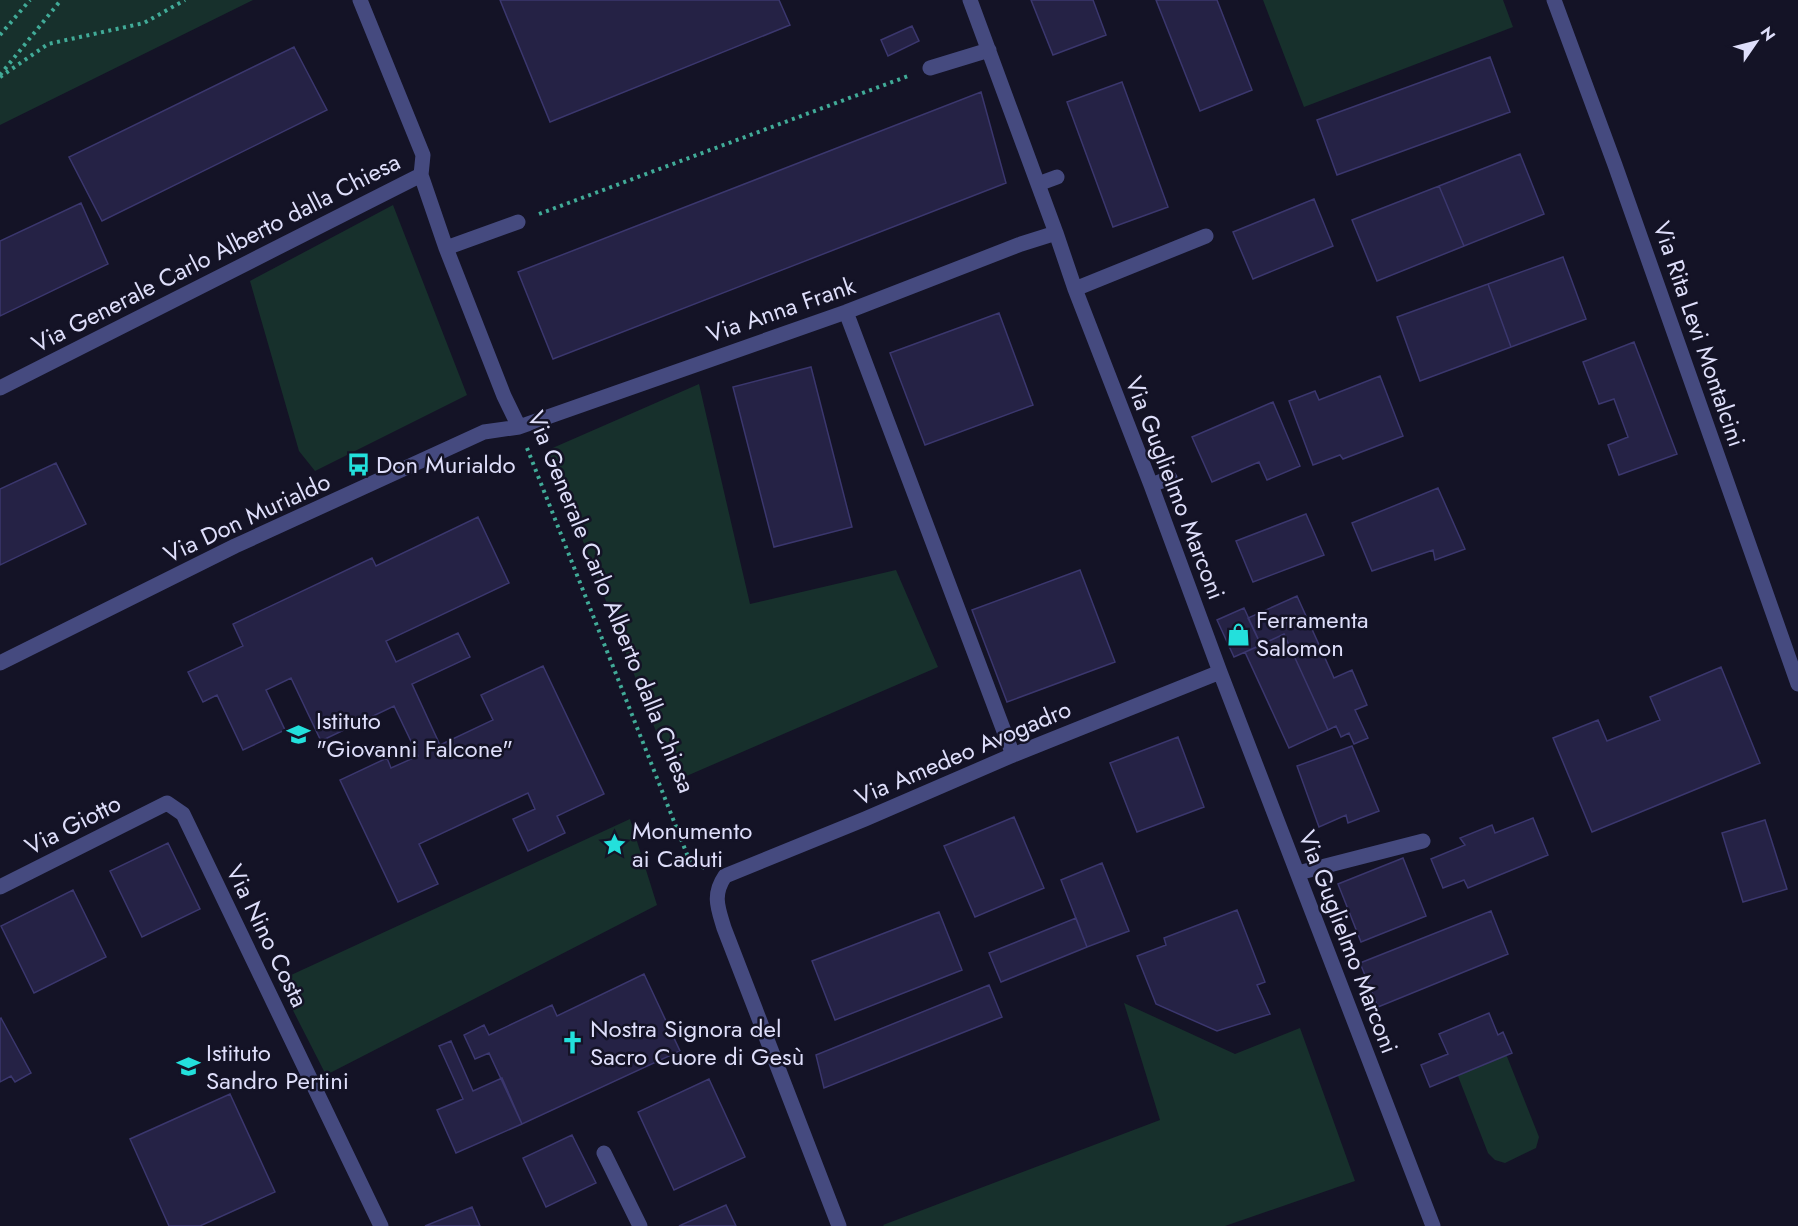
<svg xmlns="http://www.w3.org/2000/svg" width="1798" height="1226" font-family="Jost,sans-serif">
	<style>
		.green { fill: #17302c }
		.building { fill: #252245; stroke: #3b376e; stroke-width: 1.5 }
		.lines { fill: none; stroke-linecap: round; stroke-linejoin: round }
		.path { stroke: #41ab98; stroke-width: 4; stroke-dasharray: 3 4.5; stroke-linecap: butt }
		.minor { stroke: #454a7f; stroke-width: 15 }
		.labels { text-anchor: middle; stroke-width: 5; stroke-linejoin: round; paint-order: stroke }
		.street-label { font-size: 24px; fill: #dedefa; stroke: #141326 }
		.poi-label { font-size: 24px; fill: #dedefa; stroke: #141326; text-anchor: start }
	</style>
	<rect width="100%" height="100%" fill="#141326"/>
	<path class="green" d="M0,0H253L0,125Z
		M1263,0H1503L1513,27L1304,107Z
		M393,205L467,395L315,471L299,451L250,281Z
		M699,384L750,604L896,570L938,667L675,781L548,450Z
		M630,819L657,905L326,1075L278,981Z
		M1124,1003L1235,1054L1300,1028L1355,1181L1225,1226H884L883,1225L1160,1120Z
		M1504,1049L1539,1137L1536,1148L1505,1163L1495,1160L1488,1153L1456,1071Z"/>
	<path class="building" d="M500,0H779L790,25L550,122Z
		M1031,0H1093L1106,35L1053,55Z
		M1156,0H1217L1252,90L1200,111Z
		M912,26L919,41L888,56L881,40Z
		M294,47L327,110L102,221L69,157Z
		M1490,57L1510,112L1337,175L1317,120Z
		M1122,82L1168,207L1113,227L1067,102Z
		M981,92L1006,183L553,359L518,272Z
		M1520,154L1544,214L1464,246L1439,186Z
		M1439,186L1464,246L1377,281L1352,220Z
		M1314,199L1333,246L1253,279L1233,232Z
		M81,203L108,264L0,316V241Z
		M1563,257L1586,319L1511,347L1488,284Z
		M1488,284L1511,347L1420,381L1397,317Z
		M999,313L1033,405L925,445L890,353Z
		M1634,342L1677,454L1619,475L1608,445L1628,437L1614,399L1599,404L1583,362Z
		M811,367L852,527L774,547L733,387Z
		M1380,376L1403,436L1343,459L1340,455L1313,465L1289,401L1315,391L1319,400Z
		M1273,402L1300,466L1267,480L1259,462L1212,482L1192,437Z
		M56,463L86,524L0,565V489Z
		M1438,488L1465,549L1435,560L1433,550L1372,571L1352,523Z
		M1306,514L1324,555L1253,582L1236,541Z
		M478,517L509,583L386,641L396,662L458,633L470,657L412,684L440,745L493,720L481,695L543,666L604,794L557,816L565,833L528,851L513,819L535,809L528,793L419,844L438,884L398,902L340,780L387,758L391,768L418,756L394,706L321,741L291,678L266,690L285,730L243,750L217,695L203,702L188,672L243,646L233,624L372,558L376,566Z
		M1080,570L1115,662L1007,702L972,610Z
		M1297,596L1334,678L1352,670L1367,705L1355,710L1368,738L1354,744L1349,733L1341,737L1336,726L1328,730L1284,634L1261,645L1248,618Z
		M1244,608L1261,645L1234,657L1217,620Z
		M1284,634L1328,730L1289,748L1245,652Z
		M1721,667L1760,763L1592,832L1553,738L1598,720L1607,741L1660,720L1650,697Z
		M1178,737L1204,807L1137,832L1110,763Z
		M1352,746L1379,811L1348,823L1346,815L1319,827L1297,766Z
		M1014,817L1044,888L975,917L944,846Z
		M1533,818L1548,855L1468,888L1464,880L1443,888L1431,859L1465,845L1460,838L1492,825L1495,833Z
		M1765,820L1787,889L1743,902L1722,833Z
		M168,843L200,909L142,937L110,871Z
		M1403,858L1426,916L1361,942L1338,884Z
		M1102,863L1129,931L1087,947L1061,880Z
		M73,890L106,957L34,993L1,926Z
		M1237,910L1265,982L1257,985L1270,1014L1217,1031L1156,1004L1137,956L1166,945L1164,938Z
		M1491,911L1508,954L1378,1007L1360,963Z
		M939,912L962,970L835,1020L812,961Z
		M1076,918L1087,947L1001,982L989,953Z
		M644,974L680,1051L522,1124L489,1053L475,1059L464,1035L484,1025L489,1035L552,1005L557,1016Z
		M989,985L1002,1017L824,1088L816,1055Z
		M1489,1013L1498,1035L1503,1032L1512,1053L1430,1087L1421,1065L1448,1054L1439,1034Z
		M1,1018L31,1073L15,1082L11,1076L0,1082V1019Z
		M451,1041L473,1091L502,1078L522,1124L456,1153L437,1110L463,1099L439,1046Z
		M709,1079L745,1157L674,1190L638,1112Z
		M230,1094L275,1192L200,1226H169L130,1139Z
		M572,1135L596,1183L546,1207L523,1158Z
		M726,1205L736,1226H679Z
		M472,1207L480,1226H425Z"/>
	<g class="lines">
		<path class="path" d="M0,35L30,0
			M0,75L61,0
			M0,77L48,44L144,23L185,0
			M539,214L911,75
			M527,448L690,862L705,868"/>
		<path class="minor" d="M360,0L423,155L421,175L446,248L504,396L519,427
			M970,0L1056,233L1075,289L1151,485L1220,672L1433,1226
			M1554,0L1615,165L1798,684
			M930,68L989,50
			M1038,184L1057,177
			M446,248L518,222
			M1075,289L1206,236
			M846,312L1013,755
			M0,388L421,175
			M1151,485L1170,478
			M0,663L235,546L484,432L519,427L846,312L1021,244L1056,233
			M1298,873L1423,841
			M0,887L167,803L183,814L381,1226
			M604,1153L640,1226
			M839,1226L724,928C718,908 712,895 725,876L865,819L1013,755L1220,672"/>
	</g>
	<defs>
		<symbol id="bus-bare" viewBox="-9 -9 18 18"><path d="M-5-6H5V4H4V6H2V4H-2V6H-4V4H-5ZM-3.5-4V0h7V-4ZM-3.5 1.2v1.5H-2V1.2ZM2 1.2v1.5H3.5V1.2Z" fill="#23e0dc" stroke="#141326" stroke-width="2.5" paint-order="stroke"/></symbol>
		<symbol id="shop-bare" viewBox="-9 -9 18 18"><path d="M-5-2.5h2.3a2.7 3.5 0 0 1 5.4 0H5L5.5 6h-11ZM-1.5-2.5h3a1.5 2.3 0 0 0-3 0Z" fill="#23e0dc" stroke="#141326" stroke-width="2.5" paint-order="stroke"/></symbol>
		<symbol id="school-bare" viewBox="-9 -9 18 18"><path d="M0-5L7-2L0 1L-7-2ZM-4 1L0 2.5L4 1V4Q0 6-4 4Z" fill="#23e0dc" stroke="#141326" stroke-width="2.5" paint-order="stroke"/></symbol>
		<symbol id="sight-bare" viewBox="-9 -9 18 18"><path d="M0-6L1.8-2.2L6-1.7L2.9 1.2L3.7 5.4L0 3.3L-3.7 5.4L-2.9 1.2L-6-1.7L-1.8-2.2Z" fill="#23e0dc" stroke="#141326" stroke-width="2.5" paint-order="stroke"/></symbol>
		<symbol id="church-bare" viewBox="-9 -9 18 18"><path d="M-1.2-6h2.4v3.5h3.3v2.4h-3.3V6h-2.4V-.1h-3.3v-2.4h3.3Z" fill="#23e0dc" stroke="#141326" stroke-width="2.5" paint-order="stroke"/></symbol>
	</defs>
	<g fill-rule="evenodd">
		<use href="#bus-bare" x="342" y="448" width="33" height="33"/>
		<use href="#shop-bare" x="1222" y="618" width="33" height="33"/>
		<use href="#school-bare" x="282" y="718" width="33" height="33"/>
		<use href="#sight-bare" x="598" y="828" width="33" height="33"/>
		<use href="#church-bare" x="556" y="1026" width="33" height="33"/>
		<use href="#school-bare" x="172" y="1050" width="33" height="33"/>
	</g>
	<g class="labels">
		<g class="street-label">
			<text transform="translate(216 253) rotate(-27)" y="8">Via Generale Carlo Alberto dalla Chiesa</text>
			<text transform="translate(781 310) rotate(-19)" y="8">Via Anna Frank</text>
			<text transform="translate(1699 334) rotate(71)" y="8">Via Rita Levi Montalcini</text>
			<text transform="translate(1175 488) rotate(69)" y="8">Via Guglielmo Marconi</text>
			<text transform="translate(247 518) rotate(-25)" y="8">Via Don Murialdo</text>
			<text transform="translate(611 602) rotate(68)" y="8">Via Generale Carlo Alberto dalla Chiesa</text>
			<text transform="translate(963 753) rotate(-23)" y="8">Via Amedeo Avogadro</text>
			<text transform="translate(73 825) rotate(-27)" y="8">Via Giotto</text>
			<text transform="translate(267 936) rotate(64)" y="8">Via Nino Costa</text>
			<text transform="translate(1348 942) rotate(69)" y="8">Via Guglielmo Marconi</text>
		</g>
		<g class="poi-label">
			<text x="376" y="473">Don Murialdo</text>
			<text x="1256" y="628">Ferramenta<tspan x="1256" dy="28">Salomon</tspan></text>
			<text x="316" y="729">Istituto<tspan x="316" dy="28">"Giovanni Falcone"</tspan></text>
			<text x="632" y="839">Monumento<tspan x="632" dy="28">ai Caduti</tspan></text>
			<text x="590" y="1037">Nostra Signora del<tspan x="590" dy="28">Sacro Cuore di Gesù</tspan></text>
			<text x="206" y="1061">Istituto<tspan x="206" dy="28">Sandro Pertini</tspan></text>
		</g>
	</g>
	<g transform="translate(1756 42) rotate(55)" stroke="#141326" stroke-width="4.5" paint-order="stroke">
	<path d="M0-4.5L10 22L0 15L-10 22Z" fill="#dedefa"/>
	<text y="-9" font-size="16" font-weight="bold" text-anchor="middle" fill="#dedefa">N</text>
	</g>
</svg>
